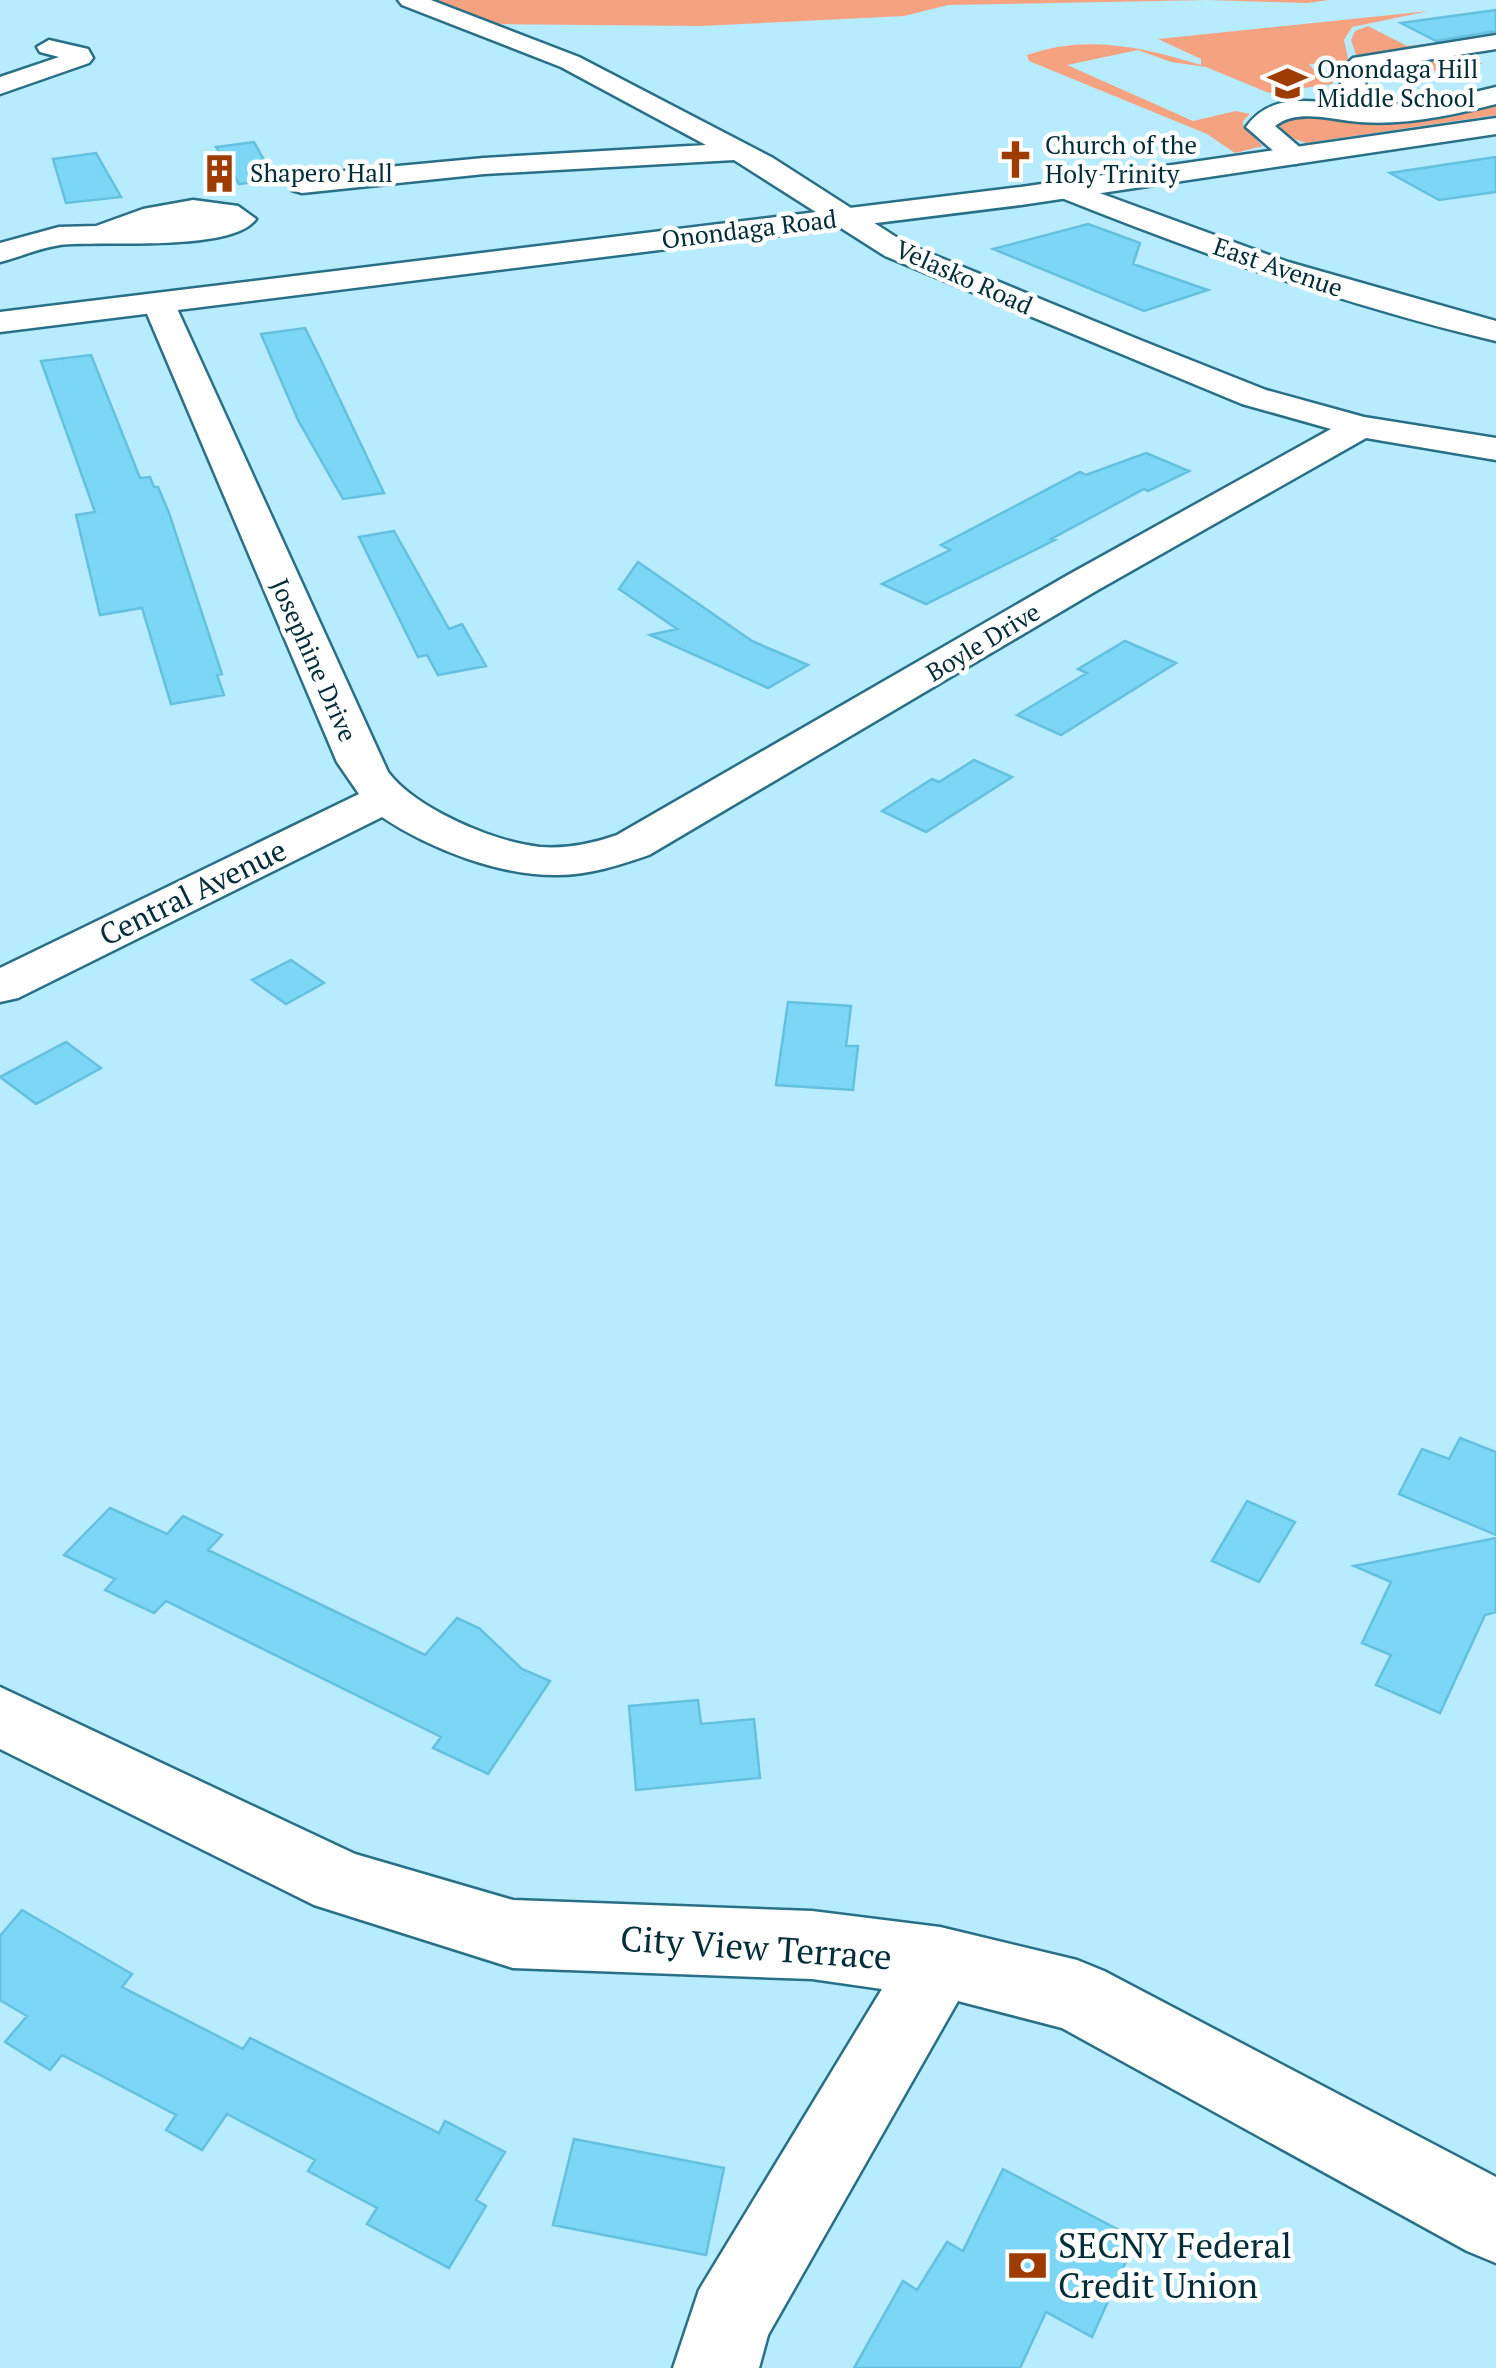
<svg xmlns="http://www.w3.org/2000/svg" width="1496" height="2368" font-family="'PT Serif',serif">
	<style>
		.green { fill: #f5a281 }
		.building { fill: #7cd7f7; stroke: #65c0df; stroke-width: 2.5 }
		.lines { fill: none; stroke-linecap: round; stroke-linejoin: round }
		.minor-casing { stroke: #297087; stroke-width: 5 }
		.major-casing { stroke: #297087; stroke-width: 5 }
		.minor { fill: #fff; fill-rule: evenodd }
		.major { fill: #fff; fill-rule: evenodd }
		.labels { text-anchor: middle; stroke-width: 9; stroke-linejoin: round; paint-order: stroke }
		.far-poi-label { font-size: 25px; fill: #032d39; stroke: #fff; text-anchor: start }
		.far-street-label { font-size: 25px; fill: #032d39; stroke: #fff }
		.street-label { font-size: 30px; fill: #032d39; stroke: #fff }
		.near-street-label { font-size: 35px; fill: #032d39; stroke: #fff }
		.near-poi-label { font-size: 35px; fill: #032d39; stroke: #fff; text-anchor: start }
	</style>
	<rect width="100%" height="100%" fill="#b7ebfe"/>
	<path class="green" d="M436,0H1329L1307,3L1207,0L948,5L904,16L701,26L494,24Z
		M1429,11L1352,27L1344,40L1349,62L1309,64L1314,70L1339,72L1332,84L1269,93L1206,67L1171,62L1138,50L1067,65L1193,121L1236,111L1250,114L1243,121V127L1263,146L1235,153L1207,134L1029,61L1027,55C1086,34 1143,47 1201,65V59L1158,39Z
		M1368,26L1407,46L1487,37L1357,58L1351,40L1355,31Z
		M1458,51L1483,64L1370,80L1364,77L1377,66Z
		M1496,105V115L1306,143L1288,137L1279,125L1302,116L1384,121Z"/>
	<path class="building" d="M1496,10V31L1436,41L1401,23Z
		M254,142L275,180L239,184L216,147Z
		M96,153L121,197L66,203L53,159Z
		M1496,157V192L1439,200L1390,173Z
		M1088,224L1140,243L1133,264L1208,290L1144,311L993,249Z
		M305,328L320,358L384,493L343,499L298,420L261,334Z
		M91,355L140,478L150,477L154,487H158L169,513L222,674L217,675L224,695L171,704L142,608L100,615L76,515L95,512L41,361Z
		M1146,453L1189,471L1148,491L1144,489L1051,539L1055,540L926,604L882,584L950,550L941,545L1080,472L1086,475Z
		M394,531L449,629L462,624L486,666L438,675L427,655L418,657L359,537Z
		M638,562L752,641L808,665L768,688L650,635L677,629L619,589Z
		M1125,641L1176,663L1061,735L1017,715L1087,673L1078,669Z
		M974,760L1012,777L926,832L882,811L932,779L939,782Z
		M291,960L324,983L286,1004L252,980Z
		M788,1002L851,1006L846,1046H858L853,1090L776,1085Z
		M66,1042L101,1068L36,1104L0,1077Z
		M1460,1438L1496,1452V1535L1399,1494L1422,1449L1449,1459Z
		M1247,1501L1295,1522L1259,1582L1212,1561Z
		M110,1508L167,1534L183,1516L222,1535L208,1550L425,1655L457,1618L479,1628L522,1669L550,1681L488,1774L433,1748L441,1737L166,1601L154,1613L105,1590L115,1579L64,1555Z
		M1496,1538V1612L1485,1615L1440,1713L1376,1685L1391,1655L1362,1643L1391,1582L1354,1566Z
		M698,1700L701,1724L754,1719L760,1778L636,1790L629,1706Z
		M22,1910L132,1974L122,1987L243,2049L250,2038L439,2133L445,2121L505,2152L476,2200L486,2206L449,2268L367,2224L377,2208L308,2171L315,2160L227,2114L202,2150L166,2130L176,2115L62,2055L50,2070L5,2042L27,2016L0,2000V1936Z
		M574,2139L724,2168L706,2255L553,2225Z
		M1003,2169L1136,2239L1092,2337L1046,2312L1020,2368H854L903,2281L917,2290L947,2242L963,2251Z"/>
	<g class="lines">
		<defs>
			<path id="minor" d="M398,0H431L579,57L773,158L907,244L1140,340L1266,390L1364,417L1496,438V460L1366,438L1096,591L649,855C620,865 589,875 558,875C500,876 430,849 382,817L18,998L0,1002V968L359,794L337,762L142,302L147,295H169L174,302L388,772C416,809 494,842 540,847C567,849 591,844 617,835L1068,575L1331,429L1242,404L885,256L734,160L484,174L302,193L292,190L288,184L292,178L302,175L484,158L706,145L561,67L402,5Z
				M1496,35V49L1370,69L1364,74L1366,89L1362,95H1344L1338,72L1353,58Z
				M49,40L88,49L93,58L89,63L0,94V77L59,57L40,52L37,47Z
				M1496,87V104C1450,116 1397,127 1350,121C1326,118 1295,110 1275,126L1310,156L1296,164L1286,162L1246,127C1278,82 1334,110 1379,106C1419,104 1457,97 1496,87Z
				M1064,180L1288,262L1496,321V341C1344,305 1199,253 1054,195L1050,189L1054,183Z
				M193,200L238,206L256,219C232,253 100,240 60,245C39,248 20,257 0,262V243L59,227L96,226L143,209Z
				M0,1687L355,1854L513,1900L812,1911L940,1927L1077,1960L1104,1971L1496,2177V2263L1467,2251L1062,2028L958,2001L768,2335L759,2368H673L699,2290L882,1989L812,1979L513,1968L314,1905L0,1749Z"/>
			<path id="major" d="M1496,118V134L1021,205L0,332V312L1021,187Z"/>
		</defs>
		<use href="#minor" class="minor-casing"/>
		<use href="#major" class="major-casing"/>
		<use href="#minor" class="minor"/>
		<use href="#major" class="major"/>
	</g>
	<defs>
		<symbol id="school-bare" viewBox="-9 -9 18 18"><path d="M0-5L7-2L0 1L-7-2ZM-4 1L0 2.5L4 1V4Q0 6-4 4Z" fill="#9e3b00" stroke="#fff" stroke-width="2.5" paint-order="stroke"/></symbol>
		<symbol id="church-bare" viewBox="-9 -9 18 18"><path d="M-1.2-6h2.4v3.5h3.3v2.4h-3.3V6h-2.4V-.1h-3.3v-2.4h3.3Z" fill="#9e3b00" stroke="#fff" stroke-width="2.5" paint-order="stroke"/></symbol>
		<symbol id="building-bare" viewBox="-9 -9 18 18"><path d="M-4-6H4V6H1V3H-1V6H-4ZM-2.5-4.3h1.7v1.8h-1.7ZM.8-4.3h1.7v1.8H.8ZM-2.5-1h1.7V.8h-1.7ZM.8-1h1.7V.8H.8Z" fill="#9e3b00" stroke="#fff" stroke-width="2.5" paint-order="stroke"/></symbol>
		<symbol id="bank-bare" viewBox="-9 -9 18 18"><path d="M-6-4H6V4H-6ZM0-2.3a2.3 2.3 0 1 0 0 4.6a2.3 2.3 0 1 0 0-4.6Z" fill="#9e3b00" stroke="#fff" stroke-width="2.5" paint-order="stroke"/></symbol>
	</defs>
	<g fill-rule="evenodd">
		<use href="#school-bare" x="1260" y="56" width="55" height="55"/>
		<use href="#church-bare" x="988" y="132" width="55" height="55"/>
		<use href="#building-bare" x="192" y="146" width="55" height="55"/>
		<use href="#bank-bare" x="1000" y="2238" width="55" height="55"/>
	</g>
	<g class="labels">
		<g class="far-poi-label">
			<text x="1317" y="78">Onondaga Hill<tspan x="1317" dy="29">Middle School</tspan></text>
			<text x="1045" y="154">Church of the<tspan x="1045" dy="29">Holy Trinity</tspan></text>
			<text x="250" y="182">Shapero Hall</text>
		</g>
		<g class="far-street-label">
			<text transform="translate(749 229) rotate(-7)" y="9">Onondaga Road</text>
			<text transform="translate(1278 267) rotate(19)" y="9">East Avenue</text>
			<text transform="translate(964 277) rotate(24)" y="9">Velasko Road</text>
			<text transform="translate(983 642) rotate(-31)" y="9">Boyle Drive</text>
			<text transform="translate(314 660) rotate(66)" y="9">Josephine Drive</text>
		</g>
		<g class="street-label">
			<text transform="translate(193 893) rotate(-26)" y="10">Central Avenue</text>
		</g>
		<g class="near-street-label">
			<text transform="translate(756 1948) rotate(4)" y="12">City View Terrace</text>
		</g>
		<g class="near-poi-label">
			<text x="1058" y="2258">SECNY Federal<tspan x="1058" dy="40">Credit Union</tspan></text>
		</g>
	</g>
</svg>
